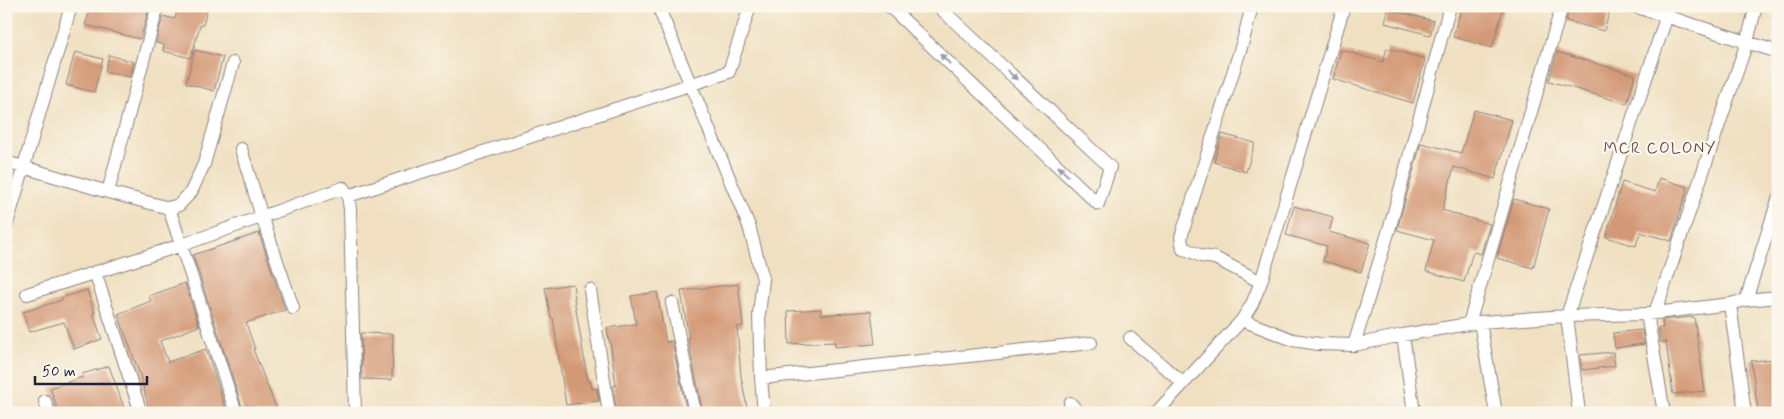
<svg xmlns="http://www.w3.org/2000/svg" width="1784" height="419" font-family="Mynerve,sans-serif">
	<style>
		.building { fill: #d39875 }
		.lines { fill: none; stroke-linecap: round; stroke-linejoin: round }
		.minor-casing { stroke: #89817e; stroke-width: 14 }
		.minor { stroke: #fff; stroke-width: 12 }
		.oneway { fill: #9c9ca7 }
		.labels { text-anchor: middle; stroke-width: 4.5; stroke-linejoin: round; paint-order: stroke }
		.neighbourhood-label { font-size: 16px; letter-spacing: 1px; fill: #604b4f; stroke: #fbf7ec }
	</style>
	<rect width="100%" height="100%" fill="#fbf7ec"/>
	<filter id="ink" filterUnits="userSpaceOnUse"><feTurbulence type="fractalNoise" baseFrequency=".02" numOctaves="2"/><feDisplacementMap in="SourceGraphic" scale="10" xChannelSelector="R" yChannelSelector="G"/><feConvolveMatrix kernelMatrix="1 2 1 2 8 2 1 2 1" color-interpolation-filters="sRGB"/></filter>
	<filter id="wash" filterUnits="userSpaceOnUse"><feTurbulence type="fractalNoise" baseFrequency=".0096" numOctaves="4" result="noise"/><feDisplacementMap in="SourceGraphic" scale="20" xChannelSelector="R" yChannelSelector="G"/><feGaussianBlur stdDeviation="1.12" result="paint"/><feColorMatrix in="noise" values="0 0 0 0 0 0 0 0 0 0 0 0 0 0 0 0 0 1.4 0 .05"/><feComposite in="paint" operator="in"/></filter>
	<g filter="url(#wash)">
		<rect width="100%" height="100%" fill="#f0e0c1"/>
		<g id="blocks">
			<path class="building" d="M92,6H150L140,39L85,25L90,10H91Z
				M178,6H194L207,10L203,25H200L191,58L163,51L164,45L156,43L163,16L175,19Z
				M1462,6H1504L1492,48L1453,37Z
				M1570,6H1611L1604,31L1566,21Z
				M1388,9L1434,21L1430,35L1385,23Z
				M1387,48L1425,59L1413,103L1333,79L1341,50L1383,62Z
				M195,50L223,57L214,91L186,83Z
				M75,52L103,59L94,92L66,85Z
				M1557,52L1635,75L1627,104L1549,81Z
				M109,55L134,62L130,77L105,71Z
				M1474,110L1512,120L1495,179L1454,167L1442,210L1490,224L1481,254L1473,252L1464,282L1426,271L1434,240L1397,230L1421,143L1461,153Z
				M1222,134L1255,143L1246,172L1214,162Z
				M1659,178L1688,187L1671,241L1640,232L1636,246L1606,237L1622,182L1655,192Z
				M1514,199L1549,209L1533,268L1497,258Z
				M1294,206L1333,217L1329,232L1370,243L1361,272L1323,261L1327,246L1286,235Z
				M259,233L285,310L246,323L255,349H253L278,413H244L193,255Z
				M185,283L199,326L160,341L168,362L206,349L227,413H150L140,375L118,314L151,301L149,296Z
				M573,284L575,298H574L588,381H590L592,389L597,388L599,401L566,405L553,318H551L545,288Z
				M738,284L743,326L737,327L741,376L748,413H703L688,339H689L681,291Z
				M87,290L95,313H93L102,339L74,349L64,322L29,332L23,312L62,300L61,298Z
				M657,292L666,342L672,341L687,413H617L613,386L616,385L610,341H609L607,328L636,324L631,296Z
				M821,309V315L871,311L875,344L835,347V342L789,344L788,311Z
				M1694,317L1705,391L1673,394L1666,342H1660L1658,328H1663L1662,320Z
				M1642,330L1644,344L1615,348L1613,333Z
				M361,333L393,334L392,380L362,379Z
				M1613,352L1615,366L1582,370L1580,355Z
				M1778,359V408L1758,411L1751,361Z
				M109,366L126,413H59L50,388L83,377L82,374Z"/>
		</g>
	</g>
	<g filter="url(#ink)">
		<use href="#blocks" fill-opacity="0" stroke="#89817e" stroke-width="1"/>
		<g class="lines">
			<defs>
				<path id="minor" d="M658,6L749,226L763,279L759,315L761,378L764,413
					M889,6L1098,204L1110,167L938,6
					M1252,6L1243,41L1181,237L1183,249L1188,250L1201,256L1215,258L1261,282
					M1634,6L1778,52
					M241,149L262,217L293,308
					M6,162L108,192L169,208L236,413
					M108,192L156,12
					M348,196L729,72L750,6
					M169,208L179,205L191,192L204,164L233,63
					M6,227L71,6
					M95,272L141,413
					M590,290L609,413
					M27,294L182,245L343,188L348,196L350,209L355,413
					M1746,300L1778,200
					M672,303L695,413
					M1730,304L1745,413
					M1655,313L1747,42L1756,6
					M1647,314L1664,413
					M1242,320L1293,340L1319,344L1354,345L1403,335L1480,322L1567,316L1647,314L1730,304L1746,300L1778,297
					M1480,322L1496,413
					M1469,324L1562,6
					M1403,335L1414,413
					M1130,338L1183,383
					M1354,345L1391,223L1450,6
					M761,378L1091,343
					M45,401L49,413
					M1070,403L1079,413
					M1156,413L1242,320L1252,304L1261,282L1344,6
					M1579,413L1567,316L1670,6"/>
			</defs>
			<use href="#minor" class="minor-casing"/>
			<use href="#minor" class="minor"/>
		</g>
		<defs><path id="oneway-solid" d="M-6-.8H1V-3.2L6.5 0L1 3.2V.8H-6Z" transform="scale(1.25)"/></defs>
		<g class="oneway">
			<use href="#oneway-solid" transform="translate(945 59) rotate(-136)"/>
			<use href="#oneway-solid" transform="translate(1012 75) rotate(43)"/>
			<use href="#oneway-solid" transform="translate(1063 171) rotate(-136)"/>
		</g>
	</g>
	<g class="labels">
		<g class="neighbourhood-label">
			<text x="1660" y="153">MCR COLONY</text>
		</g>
	</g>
	<rect width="1784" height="419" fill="none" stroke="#fbf7ec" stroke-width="25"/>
	<path d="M35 376v8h112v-8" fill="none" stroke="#22223b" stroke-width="2.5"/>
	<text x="42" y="376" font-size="15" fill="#22223b" stroke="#fbf7ec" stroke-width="4" paint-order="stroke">50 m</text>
</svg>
